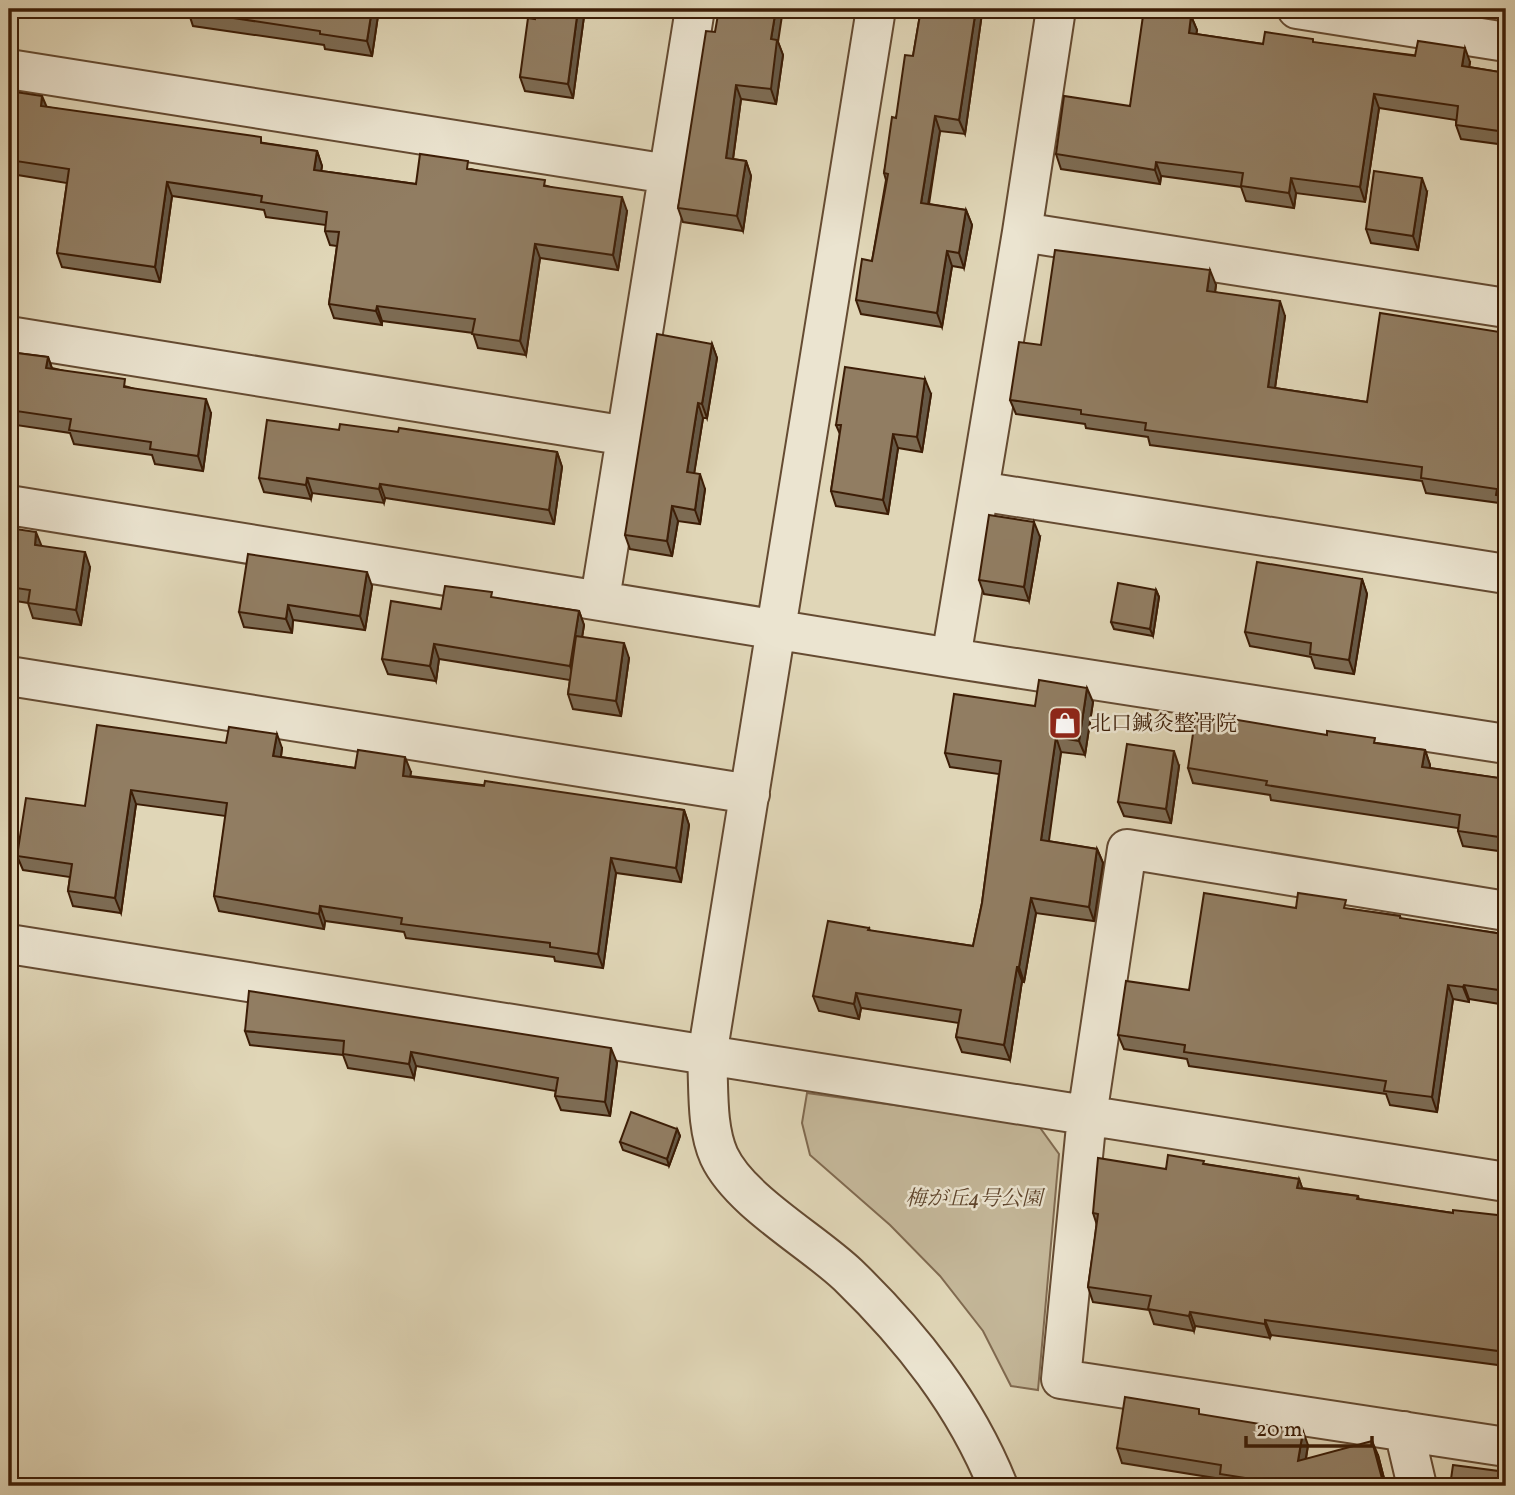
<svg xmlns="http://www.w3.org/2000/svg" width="1515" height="1495" font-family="Vollkorn,'Noto Serif JP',serif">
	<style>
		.green { fill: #c4b799; stroke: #806a50; stroke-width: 2 }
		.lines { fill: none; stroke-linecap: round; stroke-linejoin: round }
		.minor-casing { stroke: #654b32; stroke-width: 42 }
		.minor { stroke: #ebe4d0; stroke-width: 38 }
		.wall { fill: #7d6c54; stroke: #3c1d06; stroke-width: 2 }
		.shaded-wall { fill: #665845; stroke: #3c1d06; stroke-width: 2 }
		.building { fill: #917d62; stroke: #3c1d06; stroke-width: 2 }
		.labels { text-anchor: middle; stroke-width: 5; stroke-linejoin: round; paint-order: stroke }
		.poi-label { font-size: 21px; fill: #3c1d06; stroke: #ebe4d0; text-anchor: start }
		.park-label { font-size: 21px; font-style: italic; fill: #5e442b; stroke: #ebe4d0 }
	</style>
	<rect width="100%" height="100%" fill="#e0d6b7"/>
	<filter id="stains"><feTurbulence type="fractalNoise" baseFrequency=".00286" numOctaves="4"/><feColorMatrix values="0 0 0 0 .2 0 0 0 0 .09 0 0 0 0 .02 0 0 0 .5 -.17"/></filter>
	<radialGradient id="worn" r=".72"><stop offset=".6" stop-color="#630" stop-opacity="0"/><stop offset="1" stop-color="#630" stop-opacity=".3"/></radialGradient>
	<path class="green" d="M807,1093L1038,1125L1059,1154L1038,1390L1011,1386L983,1331L940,1276L890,1225L810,1155L802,1123Z"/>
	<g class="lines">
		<defs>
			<path id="minor" d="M876,9L707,1056C709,1088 706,1127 719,1156C740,1201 811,1240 848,1275C911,1336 965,1404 998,1486
				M1297,9L1506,42
				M9,69L668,174
				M1022,232L1506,308
				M9,336L627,436
				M979,491L1506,574
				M9,505L951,658L1506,744
				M600,599L695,9
				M951,658L1022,232L1056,9
				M9,676L750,794
				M1506,911L1127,849L1087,1116L1061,1379L1506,1447
				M9,944L1506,1182
				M1404,1431L1417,1486"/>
		</defs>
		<use href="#minor" class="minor-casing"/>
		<use href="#minor" class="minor"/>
	</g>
	<path class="wall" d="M156,9H379L372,56L325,49L324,45L193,26L189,14Z
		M536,9H585L573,98L525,91L520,77L535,19Z
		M921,9H981L982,13L965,134L940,131L929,204L966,210L972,225L964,268L952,266L942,327L861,314L856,300L872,261L886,180L884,173L896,118L913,56Z
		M1191,16L1197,30L1196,34L1263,44L1315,43L1470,62L1469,67L1506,73V145L1461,139L1456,125V120L1379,108L1365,202L1296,193L1294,208L1246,201L1241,187L1161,176L1160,184L1061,169L1056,154L1130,106Z
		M715,32L778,42L783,55L776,104L741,99L733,159L746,161L751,176L743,231L683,222L678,208Z
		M9,91L46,107L264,143L317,151L322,166L321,171L416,184L471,169L547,186L627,211L618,270L540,258L526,355L478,348L473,333L382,321V325L334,318L329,304L337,246L330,245L325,231L326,225L266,217L264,210L172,196L160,282L62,267L57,253L67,183L11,174L9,187Z
		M1427,192L1418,250L1371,243L1366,229Z
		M1216,285L1215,292L1285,316L1275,388L1367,402L1506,333V511L1501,510L1499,503L1426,493L1422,481L1150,445L1148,437L1086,428L1085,424L1016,414L1010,400L1041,345Z
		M712,344L717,358L707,418H703L694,473L705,489L700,524L678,521L672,556L630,549L625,535Z
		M9,352L48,357L52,368L128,387L211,413L203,471L155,464L152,455L74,444L70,433L9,424Z
		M931,394L922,452L898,448L888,514L836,506L831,491L840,434L836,425Z
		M339,430L398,432L557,452L562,467L554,524L385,498L384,503L312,493L311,499L264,492L259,478Z
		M9,528L41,546L90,567L81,625L33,618L28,603L9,600Z
		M1040,537L1029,601L984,594L979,580Z
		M1362,579L1367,594L1354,674L1315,668L1311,657L1250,646L1245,632Z
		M372,586L365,630L293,620L292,633L244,627L239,612Z
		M1156,590L1159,597L1153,636L1114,629L1111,622Z
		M494,598L579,611L584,625L582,637L629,658L621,716L573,709L568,694L570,680L439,659L436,681L388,674L382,659L441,609Z
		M1093,702L1085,755L1061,752L1048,841L1097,849L1103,863L1094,921L1036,913L1024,982L1022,981L1010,1060L962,1052L956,1037L959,1023L861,1008L859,1019L819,1011L813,996L869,928L870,931L973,946L982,903L999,774L950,767L945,753L1035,706Z
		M226,743L282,748L281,757L355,768L411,772L410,776L684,810L689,825L681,882L616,873L603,968L555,961L554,957L406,938L404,932L325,921L324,929L219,911L214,896L226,816L136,804L121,913L73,906L68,891L70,877L23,870L17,856L85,806Z
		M1377,743L1425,750L1430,765V768L1506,779V852L1463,846L1458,831V828L1271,800L1270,795L1193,783L1188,768Z
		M1179,766L1171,823L1124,816L1118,802Z
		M1296,908L1349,909L1400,916L1401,919L1503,934L1506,925V1005L1469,999V1002L1453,999L1437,1112L1390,1105L1386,1094L1189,1066L1187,1059L1124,1049L1118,1035L1189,990Z
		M245,1031L617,1063L610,1116L561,1110L555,1096L556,1091L416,1066L414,1078L348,1068L343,1055L250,1045Z
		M677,1129L680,1136L669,1166L623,1150L620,1142Z
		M1205,1164L1299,1179L1302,1188L1358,1196L1359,1199L1453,1213L1506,1216V1372L1505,1366L1271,1335L1270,1338L1195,1326L1194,1331L1154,1324L1149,1310L1093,1302L1088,1287L1097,1225L1093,1213L1166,1169Z
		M1202,1415L1308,1445L1306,1459L1378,1455L1386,1486H1224L1221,1479L1122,1463L1117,1448Z"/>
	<path class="shaded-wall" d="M372,9H379L372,56L367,41Z
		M578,9H585L573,98L568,84Z
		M776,9H783L778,42L783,55L776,104L771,89V39Z
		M976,9H981L982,13L965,134L959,120Z
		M1191,16L1197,30L1194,48L1189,33Z
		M1465,48L1470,62L1467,81L1462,66Z
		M736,85L741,99L731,173L726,158Z
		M1374,94L1379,108L1365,202L1360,187Z
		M42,96L48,110L41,106Z
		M935,116L940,131L926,217L921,203Z
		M317,151L322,166L319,184L314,170Z
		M746,161L751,176L743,231L737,216Z
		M1156,162L1161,176L1160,184L1155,170Z
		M9,169L11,174L9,187Z
		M1291,178L1296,193L1294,208L1289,193Z
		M1422,178L1427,192L1418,250L1413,236Z
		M167,182L172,196L160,282L155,267Z
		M622,197L627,211L618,270L613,255Z
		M966,210L972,225L964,268L959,253Z
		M535,244L540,258L526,355L520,341Z
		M947,251L952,266L942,327L937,313Z
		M1210,270L1216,285L1213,305L1207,291Z
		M1280,301L1285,316L1273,402L1268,387Z
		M377,306L382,321V325L376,311Z
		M712,344L717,358L707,418L702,404Z
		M48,357L53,372L46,368Z
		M925,379L931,394L922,452L917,437Z
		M206,399L211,413L203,471L198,456Z
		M698,403L703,418L692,487L687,472Z
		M893,434L898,448L888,514L883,500Z
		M557,452L562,467L554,524L549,510Z
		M700,474L705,489L700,524L695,510Z
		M307,478L312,493L311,499L306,485Z
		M380,484L385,498L384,503L379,489Z
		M672,506L678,521L672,556L667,541Z
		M1034,522L1040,537L1029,601L1024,587Z
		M36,532L42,547L35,545Z
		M85,552L90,567L81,625L76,610Z
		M367,572L372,586L365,630L360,616Z
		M1362,579L1367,594L1354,674L1349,660Z
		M1156,590L1159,597L1153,636L1150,629Z
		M288,605L293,620L292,633L286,619Z
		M579,611L584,625L575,681L570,666Z
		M624,643L629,658L621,716L616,701Z
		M434,644L439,659L436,681L430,666Z
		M1087,688L1093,702L1085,755L1079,741Z
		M277,734L282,748L279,770L273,756Z
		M1056,737L1061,752L1047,855L1041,840Z
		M1425,750L1430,765L1428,781L1422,767Z
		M1174,751L1179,766L1171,823L1166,809Z
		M405,757L411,772L408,790L403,776Z
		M131,790L136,804L121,913L115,898Z
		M684,810L689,825L681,882L676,868Z
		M1097,849L1103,863L1094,921L1089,907Z
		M611,858L616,873L603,968L598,954Z
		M1031,898L1036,913L1024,982L1019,967Z
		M320,906L325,921L324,929L319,914Z
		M1017,967L1022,981L1010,1060L1004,1045Z
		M1448,985L1453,999L1437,1112L1432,1097Z
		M1464,985L1469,999V1002L1463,987Z
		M856,993L861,1008L859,1019L854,1004Z
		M611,1048L617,1063L610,1116L605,1102Z
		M411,1052L416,1066L414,1078L409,1064Z
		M677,1129L680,1136L669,1166L667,1159Z
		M1299,1179L1304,1193L1297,1188Z
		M1190,1312L1195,1326L1194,1331L1189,1316Z
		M1265,1320L1271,1335L1270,1338L1265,1324Z
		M1303,1431L1308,1445L1303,1475L1298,1461Z
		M1372,1441L1378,1455L1386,1486H1384Z"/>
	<path class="building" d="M188,9H372L367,41L320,34V31L187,11Z
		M536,9H578L568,84L520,77L528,18L535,19Z
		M719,9H776L771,39L777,40L771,89L736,85L726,158L746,161L737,216L678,208L706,31L715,32Z
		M921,9H976L959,120L935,116L921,203L966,210L959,253L947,251L937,313L856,300L862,259L872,261L888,174L884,173L892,117L896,118L905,55L913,56Z
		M1144,9L1191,16L1189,33L1263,44L1265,32L1313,39V42L1415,56L1418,41L1465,48L1462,66L1506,73V132L1456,125L1458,106L1374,94L1360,187L1291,178L1289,193L1241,186L1243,173L1156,162L1155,170L1056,154L1064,96L1130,106Z
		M9,91L42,96L41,106L261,137V143L317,151L314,170L416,184L420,154L468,161L467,169L545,180L544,186L622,197L613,255L535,244L520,341L472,334L475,319L377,306L376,311L329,304L339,232L325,231L327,212L261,202L262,196L167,182L155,267L57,253L69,169L9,160Z
		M1374,171L1422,178L1413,236L1366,229Z
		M1055,250L1210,270L1207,291L1280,301L1268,387L1367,402L1380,313L1506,333V497L1496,495L1497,489L1421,478L1422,467L1145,430L1146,423L1081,414V410L1010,400L1019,342L1041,345Z
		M657,334L712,344L702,404L698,403L687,472L700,474L695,510L672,506L667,541L625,535Z
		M9,352L48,357L46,368L125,379L124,387L206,399L198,456L150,449L151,442L69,430L71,419L9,410Z
		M845,367L925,379L917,437L893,434L883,500L831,491L841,425H836Z
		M267,420L339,430L340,424L398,432L399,428L557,452L549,510L380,484L379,489L307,478L306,485L259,478Z
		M989,515L1034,522L1024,587L979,580Z
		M9,528L36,532L35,545L85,552L76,610L28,603L30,590L9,587Z
		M248,554L367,572L360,616L288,605L286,619L239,612Z
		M1257,562L1362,579L1349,660L1310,654L1311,643L1245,632Z
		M1118,583L1156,590L1150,629L1111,622Z
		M445,586L492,592L491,597L579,611L570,666L434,644L430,666L382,659L391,601L441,609Z
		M576,636L624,643L616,701L568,694Z
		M1039,680L1087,688L1079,741L1056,737L1041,840L1097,849L1089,907L1031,898L1019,967H1017L1004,1045L956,1037L961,1010L856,993L854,1004L813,996L828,921L869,928L868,930L973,946L982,903L1001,761L945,753L954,694L1035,706Z
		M1196,713L1327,735V731L1375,738L1374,743L1425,750L1422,767L1506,779V838L1458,831L1460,815L1266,785L1267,781L1188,768Z
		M97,725L226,743L229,727L277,734L273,756L355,768L358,750L405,757L403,776L484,786L485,781L684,810L676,868L611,858L598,954L550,947V943L401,924L402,918L320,906L319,914L214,896L227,803L131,790L115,898L68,891L72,864L17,856L26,798L85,806Z
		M1127,744L1174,751L1166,809L1118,802Z
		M1204,893L1296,908L1298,893L1346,900L1344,908L1400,916V918L1503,934L1505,925H1506V991L1464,985L1463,987L1448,985L1432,1097L1384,1091L1386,1081L1184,1052L1185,1045L1118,1035L1126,981L1189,990Z
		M249,991L611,1048L605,1102L555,1096L558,1078L411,1052L409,1064L343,1054L344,1041L245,1031Z
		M631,1112L677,1129L667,1159L620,1142Z
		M1168,1155L1204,1161L1203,1164L1299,1179L1297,1188L1358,1196L1357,1199L1453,1213V1210L1506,1216V1352L1265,1320V1324L1190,1312L1189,1316L1148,1309L1151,1296L1088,1287L1098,1214L1093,1213L1098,1158L1166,1169Z
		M1125,1397L1199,1409V1414L1303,1431L1298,1461L1372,1441L1384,1486H1296L1220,1474L1221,1465L1117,1448Z
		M1453,1465L1506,1472V1486H1450Z"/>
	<defs>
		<symbol id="shop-square" viewBox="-11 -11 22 22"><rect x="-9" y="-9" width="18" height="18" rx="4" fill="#8f2418" stroke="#ebe4d0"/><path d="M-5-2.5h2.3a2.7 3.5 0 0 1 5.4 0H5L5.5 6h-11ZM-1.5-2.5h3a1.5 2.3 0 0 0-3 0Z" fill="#fff"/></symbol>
	</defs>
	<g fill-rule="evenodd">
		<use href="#shop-square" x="1046" y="704" width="38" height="38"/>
	</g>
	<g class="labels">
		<g class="poi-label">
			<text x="1090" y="730">北口鍼灸整骨院</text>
		</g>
		<g class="park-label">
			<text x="974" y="1205">梅が丘4号公園</text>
		</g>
	</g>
	<rect width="1515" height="1495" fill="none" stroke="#e0d6b7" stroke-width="35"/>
	<rect x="10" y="10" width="1494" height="1474" fill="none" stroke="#3c1d06" stroke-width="3.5"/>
	<rect x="18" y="18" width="1480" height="1460" fill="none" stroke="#3c1d06" stroke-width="2"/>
	<path d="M1246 1436v10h126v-10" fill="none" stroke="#3c1d06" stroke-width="3.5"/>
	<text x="1256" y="1436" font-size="21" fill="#3c1d06" stroke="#ebe4d0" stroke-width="5" paint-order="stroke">20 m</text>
	<rect width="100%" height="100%" filter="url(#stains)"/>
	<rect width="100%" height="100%" fill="url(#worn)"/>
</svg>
